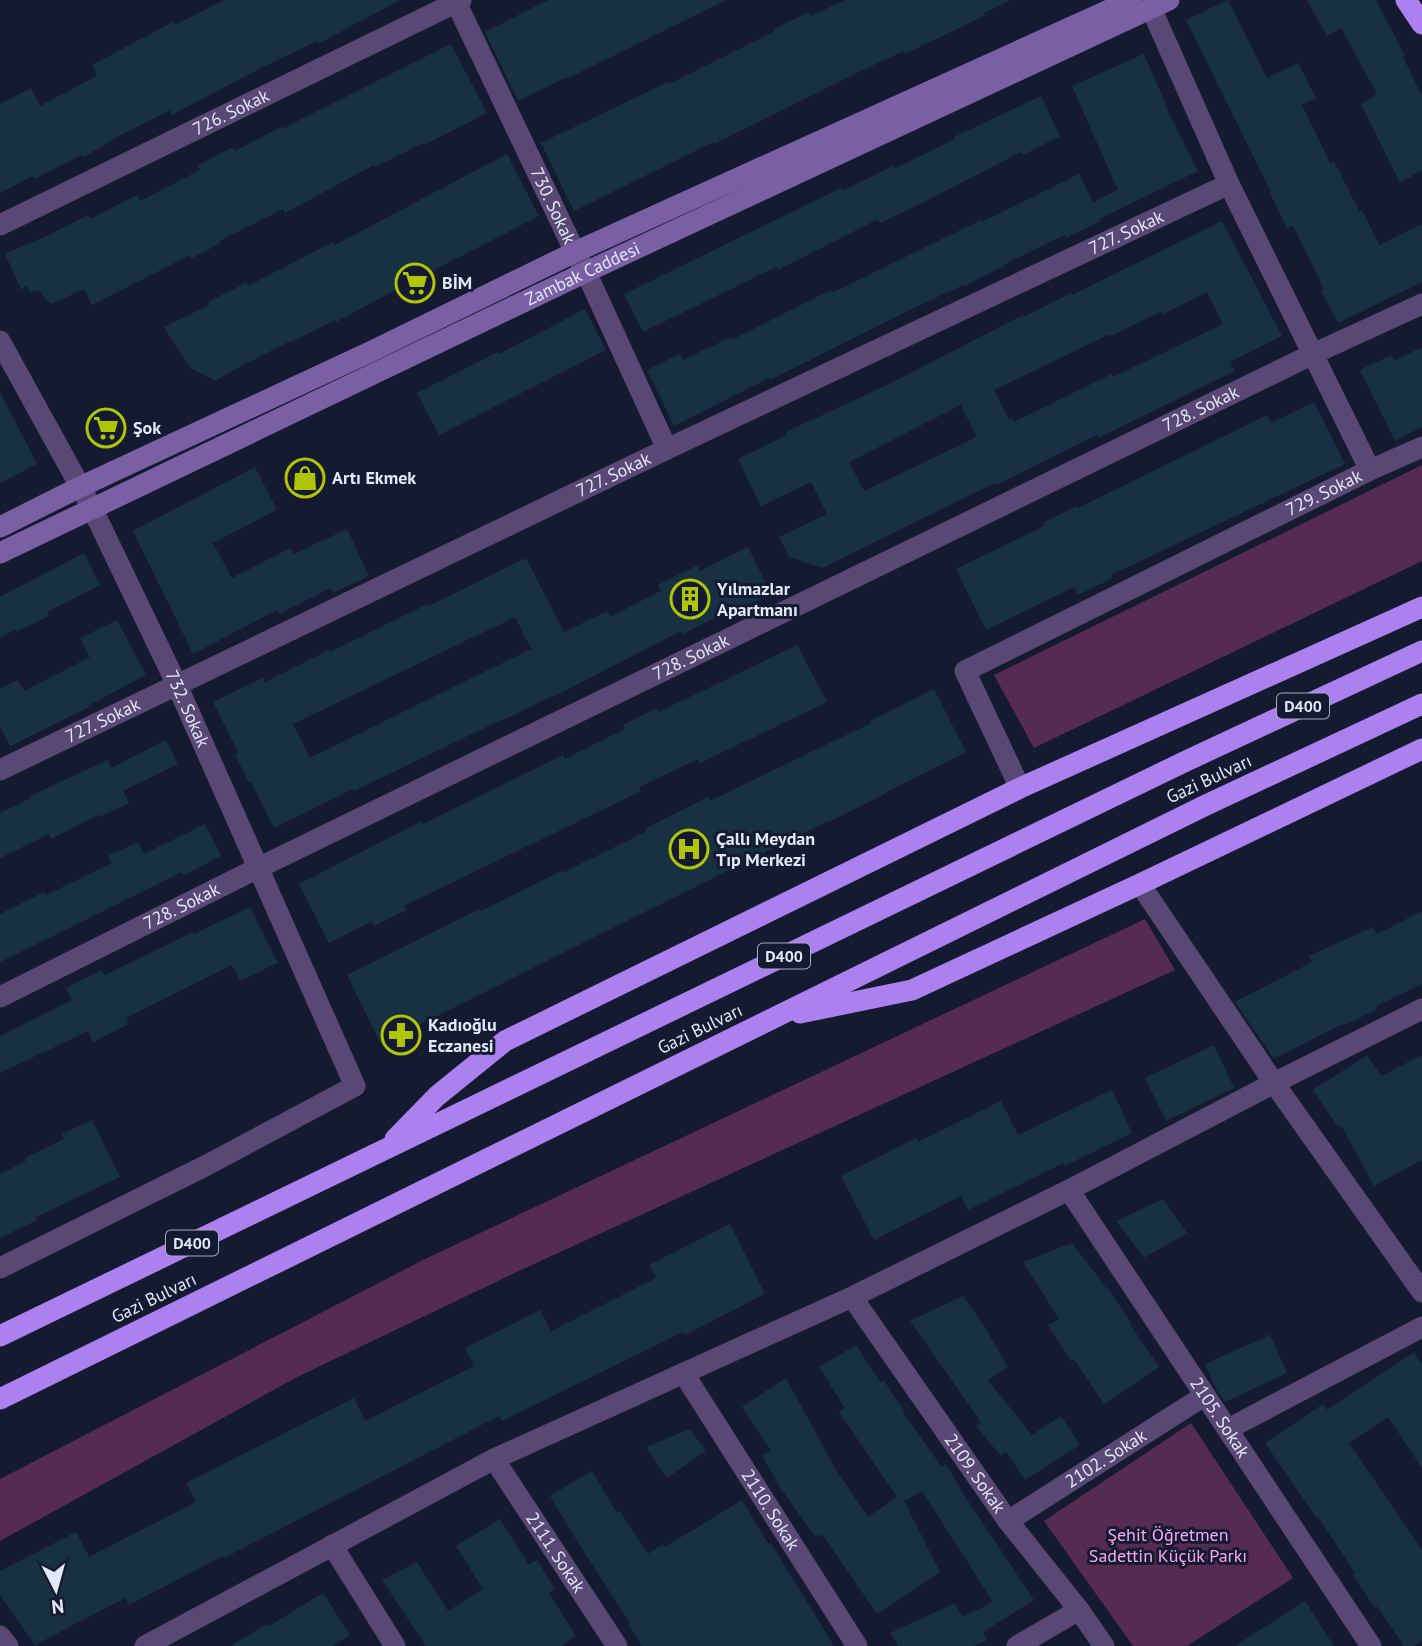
<svg xmlns="http://www.w3.org/2000/svg" width="1422" height="1646" font-family="'PT Sans',sans-serif">
	<style>
		.green { fill: #552b51 }
		.building { fill: #183142; fill-rule: evenodd }
		.lines { fill: none; stroke-linecap: round; stroke-linejoin: round }
		.street { stroke: #584873; stroke-width: 21 }
		.secondary { stroke: #7a5fa5; stroke-width: 21 }
		.highway { stroke: #ac81ef; stroke-width: 21 }
		.labels { text-anchor: middle; stroke-width: 6; stroke-linejoin: round; paint-order: stroke }
		.shield { fill: #141b31; stroke: #a5aabc; stroke-width: 2 }
		.shield-label { font-size: 16px; font-weight: bold; fill: #e3e8f8 }
		.street-label { font-size: 18px; fill: #e3e8f8; stroke: #141b31 }
		.poi-label { font-size: 18px; font-weight: bold; fill: #e3e8f8; stroke: #141b31; text-anchor: start }
		.park-label { font-size: 18px; fill: #faa9f0; stroke: #141b31 }
	</style>
	<rect width="100%" height="100%" fill="#141b31"/>
	<path class="green" d="M1422,465V561L1034,748L994,675Z
		M1145,919L1175,970L521,1270L297,1377L0,1541V1479L423,1260Z
		M1191,1423L1293,1578L1187,1646H1133L1044,1521Z"/>
	<path class="building" d="M224,0H400L318,44L317,41L257,70L172,115L170,110L111,140L112,141L83,157L82,155L34,179L33,176L0,193V104L31,88L40,106L97,76L92,65L173,22L175,25Z
		M548,0H726L566,79L565,78L518,101L485,32Z
		M845,0H1011L984,13L985,15L953,31L904,54L903,51L855,74L714,144L713,142L574,211L541,143L668,82L669,84L775,31L774,29L809,12L811,16Z
		M1228,0L1267,78L1298,63L1316,98L1302,105L1330,163L1334,161L1359,211L1362,210L1379,245L1422,224V282L1338,323L1321,290L1324,289L1293,226L1287,228L1270,193L1271,192L1186,20Z
		M1307,0H1376L1405,56L1403,57L1422,96V170L1400,183L1361,104L1377,94L1341,28L1327,36Z
		M451,44L487,113L424,145L423,143L375,167L374,165L285,213L283,209L219,241L221,243L192,258L190,255L92,305L84,289L51,304L38,290L30,293L27,286L21,289L5,254L49,235L88,215L90,219L137,195L140,201L200,170L198,165L233,147L235,151L281,127L282,129Z
		M1144,54L1166,105H1165L1198,171L1099,219L1100,221L1066,238L1064,235L1003,265L1004,266L964,286L963,285L914,308L770,380L769,378L674,426L647,370L680,354L683,360L731,337L732,340L831,290L832,293L981,220L982,222L1079,174L1093,202L1118,190L1072,86Z
		M1041,96L1060,136L1023,155L1021,152L924,202L880,223L878,219L778,270L776,267L643,332L624,294L841,188L842,191L893,166L894,169L955,139L954,137Z
		M507,154L539,216L426,274L336,322L335,320L291,342L290,341L228,373L216,381L190,368L164,327L210,305L208,302L246,283L248,286L333,242L335,245Z
		M1222,221L1282,336L1230,362L1235,371L1184,396L1098,438L1096,435L996,485L995,483L948,506L822,568L789,557L779,537L827,514L811,482L761,506L738,459L787,435L786,432L889,384L1023,315L1024,317L1071,293L1072,295ZM1207,292L1223,324L1113,377L1112,374L1014,422L1012,418L1009,420L994,390L1110,334L1111,336L1162,311L1163,314ZM961,405L976,436L973,438V439L864,491L849,462Z
		M585,309L606,350L439,435L417,393L498,352L499,354Z
		M1422,347V427L1395,441L1360,370L1391,355L1394,361Z
		M0,392L37,464L0,483Z
		M1314,402L1345,464L1111,575L1113,578L1078,595L1074,587L986,630L956,569L1044,526L1043,523L1077,506L1078,508L1267,415L1271,423Z
		M255,467L277,510L213,543L232,578L291,548L294,554L347,529L369,576L333,593L331,588L279,614L277,610L193,654L133,531Z
		M748,547L771,594L733,612L731,609L683,634L681,631L553,697L552,696L506,719L505,718L354,791L353,789L274,828L251,782L249,783L235,754L238,752L213,702L263,678L265,682L329,650L330,652L428,604L429,606L526,558L564,632L607,611L610,617L661,591L658,585L698,565L700,571ZM515,617L531,649L310,758L293,724Z
		M84,553L100,585L47,612L49,616L16,632L15,630L0,638V597Z
		M117,620L146,675L88,706L89,707L10,746L0,726V689L18,680L24,691L90,657L80,638Z
		M797,645L827,702L700,763L698,759L639,787L641,791L404,906L406,910L374,926L372,921L329,943L299,884L422,821L423,824L563,755L565,759L625,729L623,725L657,708L659,712Z
		M934,689L966,752L886,792L887,793L829,822L828,821L594,937L381,1044L347,975L480,909L481,911L561,871L562,873L647,831L646,828L708,797L710,801L871,723L870,721Z
		M166,740L178,764L123,791L129,803L99,817L98,815L51,839L49,834L0,858V813L31,798L30,796L108,760L111,768Z
		M205,824L221,856L184,875L182,872L0,962V914L44,892L46,895L112,863L108,856L138,842L144,854Z
		M250,907L278,963L240,981L232,965L126,1018L129,1024L93,1042L88,1031L0,1073V1036L72,1000L66,988L102,970L105,975L193,932L194,934Z
		M1422,911V984L1376,1006L1378,1009L1343,1026L1342,1024L1274,1059L1235,1002L1312,962L1309,956L1373,927L1377,934Z
		M1214,1045L1234,1088L1166,1121L1145,1078Z
		M1367,1055L1381,1076L1422,1055V1160L1374,1186L1341,1125L1338,1127L1313,1090Z
		M1112,1090L1132,1133L1064,1166L1063,1163L968,1210L961,1196L874,1240L841,1176L916,1138L918,1142L1001,1101L1018,1135Z
		M92,1120L120,1177L36,1217L37,1220L0,1238V1174L26,1161L25,1158L64,1139L62,1134Z
		M1163,1199L1187,1233L1144,1258L1116,1221Z
		M730,1224L765,1294L685,1335L683,1332L502,1421L499,1416L224,1558L223,1556L129,1605L125,1598L35,1645L0,1595V1571L76,1532L89,1557L196,1502L186,1483L354,1398L365,1421L474,1366L465,1348L540,1310L551,1331L656,1278L649,1265Z
		M1072,1243L1107,1289L1108,1288L1131,1323L1130,1324L1159,1367L1104,1404L1074,1359L1071,1361L1048,1325L1059,1319L1023,1262Z
		M963,1296L984,1326L1008,1367L988,1380L1032,1435L1061,1416L1080,1445L1025,1480L1006,1452L1001,1456L976,1426L981,1422L910,1321Z
		M1270,1335L1287,1373L1225,1402L1216,1389L1205,1364Z
		M856,1345L881,1383L884,1381L904,1411L903,1412L941,1466L946,1464L966,1498L1034,1600L983,1632L987,1640L974,1646H899L890,1633L955,1603L962,1617L993,1602L922,1491L904,1501L940,1572L877,1614L822,1534L816,1538L782,1490H781L762,1455L771,1451L742,1407L786,1378L836,1470L868,1517L897,1497L839,1412L845,1408L819,1367Z
		M1414,1352L1422,1364V1468L1388,1417L1349,1443L1422,1550V1641L1414,1646H1404L1377,1606L1375,1608L1353,1575L1355,1573L1319,1518L1317,1519L1265,1443L1323,1404L1327,1410Z
		M690,1429L706,1451L667,1478L646,1447Z
		M592,1471L617,1513L620,1511L648,1554L663,1544L665,1547L742,1500L769,1545L771,1543L834,1646H642L628,1624L630,1623L577,1541L550,1496Z
		M500,1519L529,1565L537,1560L555,1589L549,1593L576,1636L561,1646H426L382,1580L417,1562L448,1611L483,1589L456,1546Z
		M323,1593L350,1635L332,1646H231L267,1624L269,1626Z
		M1305,1601L1334,1646H1235Z"/>
	<g class="lines">
		<g class="street">
			<path id="s1" d="M455,0L575,252L586,272L667,449"/>
			<path id="s2" d="M0,225L461,0"/>
			<path id="s3" d="M0,341L92,508L177,685L355,1086L205,1166L0,1268"/>
			<path d="M1370,470L1422,447"/>
			<path id="s4" d="M0,770L667,449L1229,184"/>
			<path id="s5" d="M1020,788L965,671L1370,470L1229,184L1151,8L1144,0"/>
			<path d="M1140,884L1274,1083L1422,1292"/>
			<path id="s6" d="M0,997L258,868L1313,354L1422,304"/>
			<path id="s7" d="M1069,1190L1371,1646"/>
			<path id="s8" d="M852,1297L1008,1521L1079,1610L1104,1646"/>
			<path id="s9" d="M684,1374L857,1646"/>
			<path d="M1228,1429L1422,1327"/>
			<path id="s10" d="M494,1459L617,1646"/>
			<path id="s11" d="M1008,1521L1204,1396"/>
			<path d="M332,1545L395,1646"/>
			<path d="M0,1636L8,1646"/>
			<path d="M145,1646L494,1459L852,1297L1069,1190L1274,1083L1422,1009"/>
			<path d="M1017,1646L1079,1610"/>
		</g>
		<g class="secondary">
			<path d="M0,527L80,487L372,351L575,252L1131,0"/>
			<path id="s12" d="M0,553L586,272L1169,0"/>
		</g>
		<path class="highway" d="M1406,0L1422,24
			M800,1013L912,990L1140,884L1422,749
			M395,1139L437,1096L505,1041L1020,788L1422,607
			M0,1336L1184,762L1422,651
			M0,1399L1204,806L1422,704"/>
	</g>
	<defs>
		<symbol id="supermarket-ring" viewBox="-11 -11 22 22"><circle r="9.5" fill="#141b31" stroke="#afc507" stroke-width="1.5"/><path d="M-6-5.5h2.5l.6 2H6L4.5 2H-2.5L-4.4-4H-6ZM-1.5 3.2a1.3 1.3 0 1 0 .1 0ZM3 3.2a1.3 1.3 0 1 0 .1 0Z" fill="#afc507"/></symbol>
		<symbol id="shop-ring" viewBox="-11 -11 22 22"><circle r="9.5" fill="#141b31" stroke="#afc507" stroke-width="1.5"/><path d="M-5-2.5h2.3a2.7 3.5 0 0 1 5.4 0H5L5.5 6h-11ZM-1.5-2.5h3a1.5 2.3 0 0 0-3 0Z" fill="#afc507"/></symbol>
		<symbol id="building-ring" viewBox="-11 -11 22 22"><circle r="9.5" fill="#141b31" stroke="#afc507" stroke-width="1.5"/><path d="M-4-6H4V6H1V3H-1V6H-4ZM-2.5-4.3h1.7v1.8h-1.7ZM.8-4.3h1.7v1.8H.8ZM-2.5-1h1.7V.8h-1.7ZM.8-1h1.7V.8H.8Z" fill="#afc507"/></symbol>
		<symbol id="hospital-ring" viewBox="-11 -11 22 22"><circle r="9.5" fill="#141b31" stroke="#afc507" stroke-width="1.5"/><path d="M-5-5h3v3.5h4V-5h3V5h-3V1.5h-4V5h-3Z" fill="#afc507"/></symbol>
		<symbol id="pharmacy-ring" viewBox="-11 -11 22 22"><circle r="9.5" fill="#141b31" stroke="#afc507" stroke-width="1.5"/><path d="M-2-6h4v4h4v4h-4v4h-4v-4h-4v-4h4Z" fill="#afc507"/></symbol>
	</defs>
	<g fill-rule="evenodd">
		<use href="#supermarket-ring" x="393" y="261" width="44" height="44"/>
		<use href="#supermarket-ring" x="84" y="406" width="44" height="44"/>
		<use href="#shop-ring" x="283" y="456" width="44" height="44"/>
		<use href="#building-ring" x="668" y="577" width="44" height="44"/>
		<use href="#hospital-ring" x="667" y="827" width="44" height="44"/>
		<use href="#pharmacy-ring" x="379" y="1013" width="44" height="44"/>
	</g>
	<g class="labels">
		<g class="shield">
			<rect x="1277" y="693.5" width="52" height="25" rx="5"/>
			<rect x="758" y="943.5" width="52" height="25" rx="5"/>
			<rect x="166" y="1230.5" width="52" height="25" rx="5"/>
		</g>
		<g class="shield-label">
			<text x="1303" y="712">D400</text>
			<text x="784" y="962">D400</text>
			<text x="192" y="1249">D400</text>
		</g>
		<g class="street-label">
			<text dy="6" stroke="none"><textPath href="#s2" startOffset="257">726. Sokak</textPath></text>
			<text dy="6" stroke="none"><textPath href="#s1" startOffset="228">730. Sokak</textPath></text>
			<text dy="6" stroke="none"><textPath href="#s4" startOffset="1248">727. Sokak</textPath></text>
			<text dy="6" stroke="none"><textPath href="#s12" startOffset="646">Zambak Caddesi</textPath></text>
			<text dy="6" stroke="none"><textPath href="#s6" startOffset="1337">728. Sokak</textPath></text>
			<text dy="6" stroke="none"><textPath href="#s4" startOffset="681">727. Sokak</textPath></text>
			<text dy="6" stroke="none"><textPath href="#s5" startOffset="530">729. Sokak</textPath></text>
			<text dy="6" stroke="none"><textPath href="#s6" startOffset="770">728. Sokak</textPath></text>
			<text dy="6" stroke="none"><textPath href="#s3" startOffset="413">732. Sokak</textPath></text>
			<text dy="6" stroke="none"><textPath href="#s4" startOffset="114">727. Sokak</textPath></text>
			<text transform="translate(1209 779) rotate(-25)" y="6">Gazi Bulvarı</text>
			<text dy="6" stroke="none"><textPath href="#s6" startOffset="203">728. Sokak</textPath></text>
			<text transform="translate(700 1029) rotate(-26)" y="6">Gazi Bulvarı</text>
			<text transform="translate(154 1298) rotate(-26)" y="6">Gazi Bulvarı</text>
			<text dy="6" stroke="none"><textPath href="#s7" startOffset="273">2105. Sokak</textPath></text>
			<text dy="6" stroke="none"><textPath href="#s11" startOffset="116">2102. Sokak</textPath></text>
			<text dy="6" stroke="none"><textPath href="#s8" startOffset="215">2109. Sokak</textPath></text>
			<text dy="6" stroke="none"><textPath href="#s9" startOffset="161">2110. Sokak</textPath></text>
			<text dy="6" stroke="none"><textPath href="#s10" startOffset="112">2111. Sokak</textPath></text>
		</g>
		<g class="poi-label">
			<text x="442" y="289">BİM</text>
			<text x="133" y="434">Şok</text>
			<text x="332" y="484">Artı Ekmek</text>
			<text x="717" y="595">Yılmazlar<tspan x="717" dy="21">Apartmanı</tspan></text>
			<text x="716" y="845">Çallı Meydan<tspan x="716" dy="21">Tıp Merkezi</tspan></text>
			<text x="428" y="1031">Kadıoğlu<tspan x="428" dy="21">Eczanesi</tspan></text>
		</g>
		<g class="park-label">
			<text x="1168" y="1541">Şehit Öğretmen<tspan x="1168" dy="21">Sadettin Küçük Parkı</tspan></text>
		</g>
	</g>
	<g transform="translate(56 1590) rotate(174)" stroke="#141b31" stroke-width="5" paint-order="stroke">
	<path d="M0-5L12 26L0 18L-12 26Z" fill="#e3e8f8"/>
	<text y="-10" font-size="19" font-weight="bold" text-anchor="middle" fill="#e3e8f8">N</text>
	</g>
</svg>
